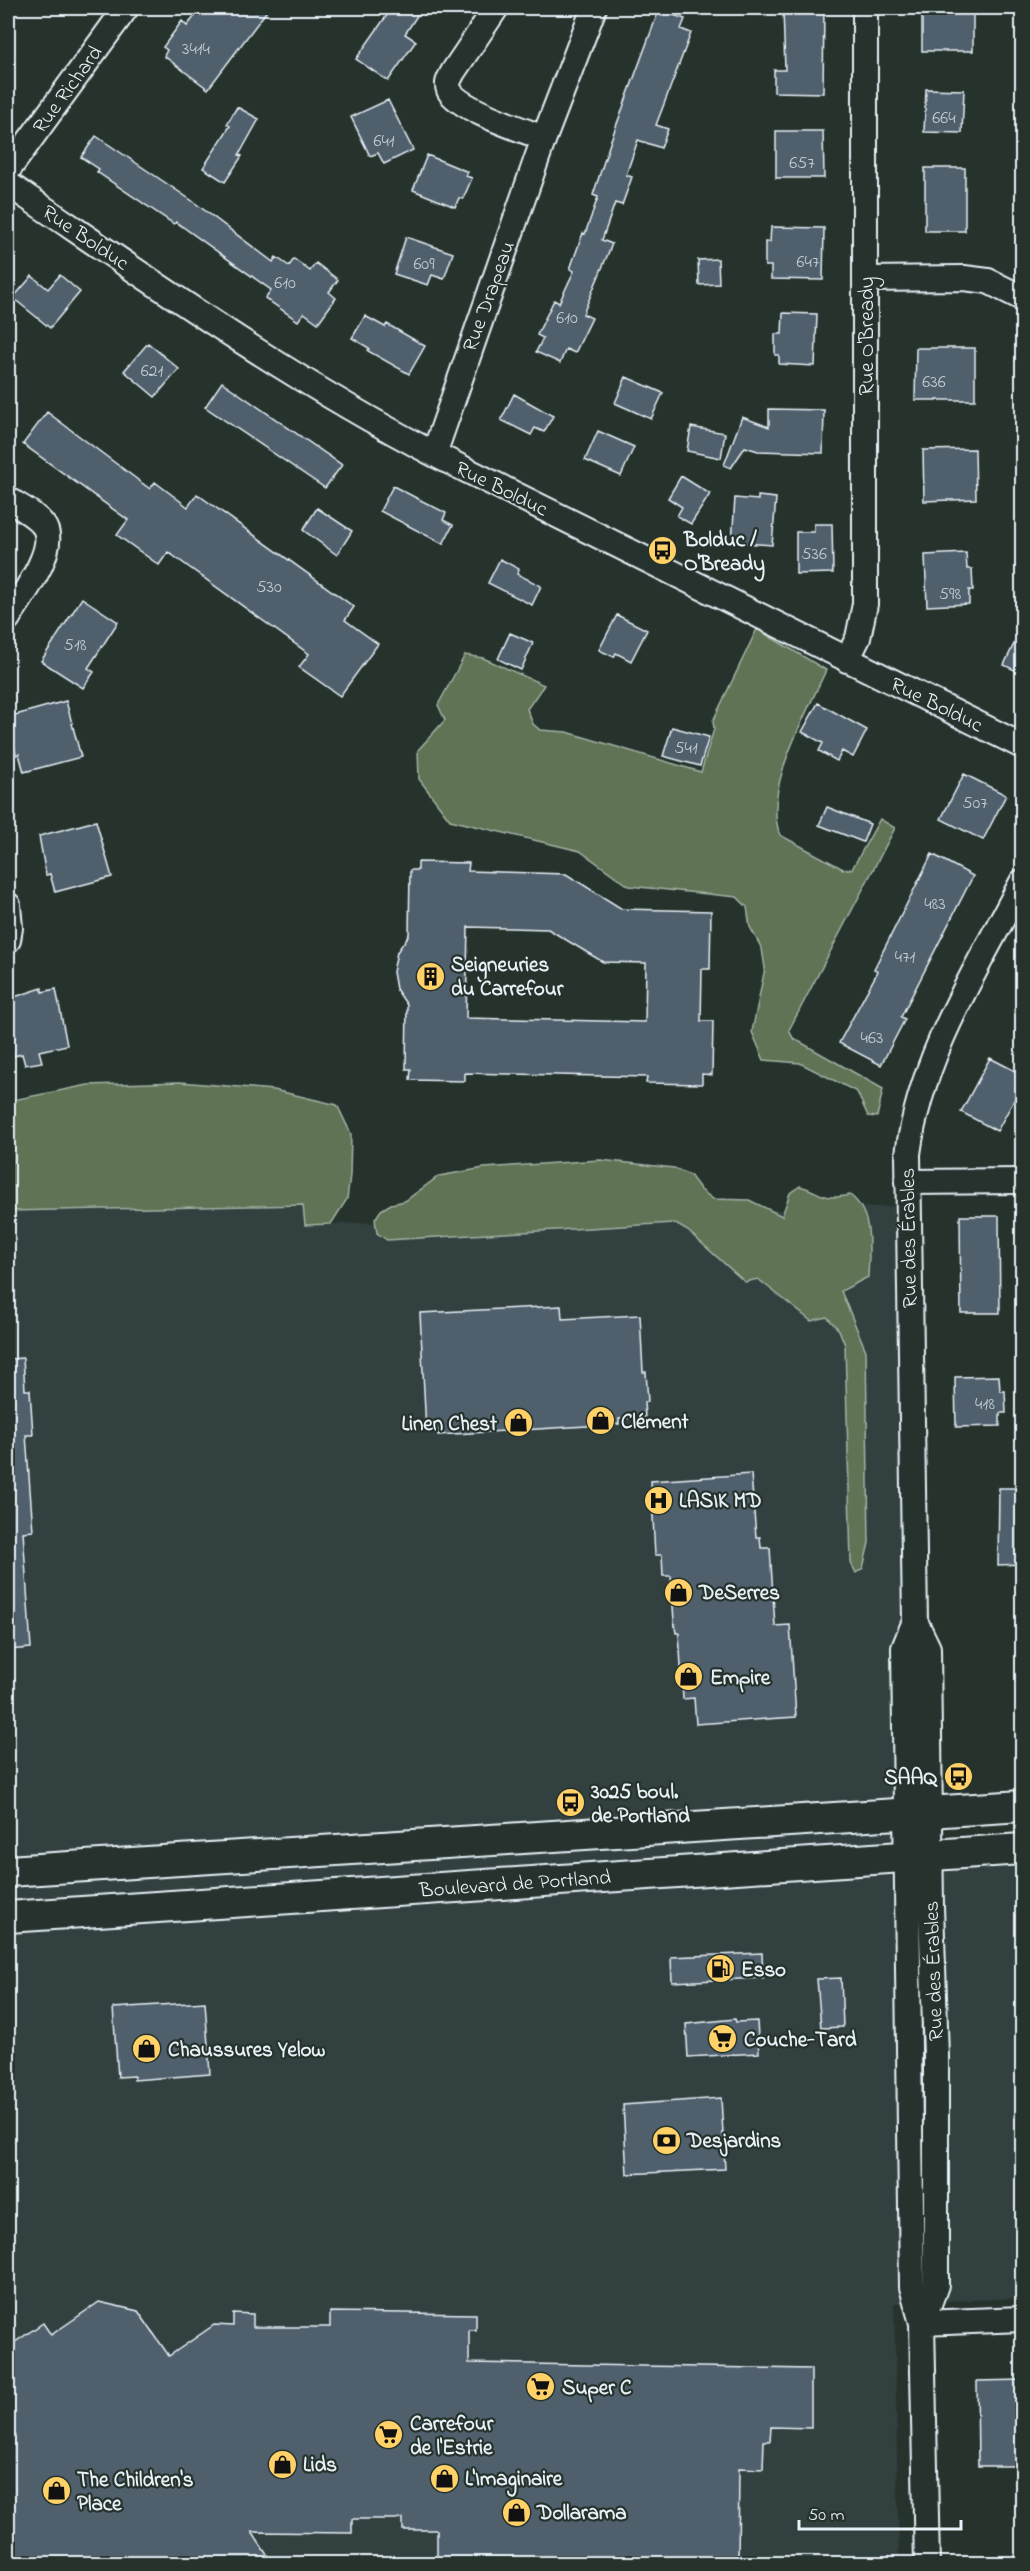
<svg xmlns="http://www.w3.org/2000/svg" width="1030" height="2571" font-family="'Indie Flower',sans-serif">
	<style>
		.built { fill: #334040 }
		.green { fill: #617355; stroke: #a4b2a6; stroke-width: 1.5 }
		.building { fill: #505f6c; stroke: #e8f1f8; stroke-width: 1.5; fill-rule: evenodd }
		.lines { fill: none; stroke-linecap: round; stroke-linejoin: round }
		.minor-casing { stroke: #e8f1f8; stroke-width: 28 }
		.major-casing { stroke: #e8f1f8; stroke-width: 34 }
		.minor { stroke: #26332d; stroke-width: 24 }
		.major { stroke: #26332d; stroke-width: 30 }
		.labels { text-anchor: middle; stroke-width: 4.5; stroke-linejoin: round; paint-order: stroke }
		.number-label { font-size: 18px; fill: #c2ccd5 }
		.street-label { font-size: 21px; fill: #e8f1f8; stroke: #26332d }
		.poi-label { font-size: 21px; font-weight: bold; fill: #e8f1f8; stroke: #26332d; text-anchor: start }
	</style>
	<rect width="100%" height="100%" fill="#26332d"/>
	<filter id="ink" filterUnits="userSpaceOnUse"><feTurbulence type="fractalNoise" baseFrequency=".0167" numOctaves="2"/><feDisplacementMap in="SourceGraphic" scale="12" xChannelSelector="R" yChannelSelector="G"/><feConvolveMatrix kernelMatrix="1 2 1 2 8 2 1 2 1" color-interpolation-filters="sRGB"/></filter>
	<g filter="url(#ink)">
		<path class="built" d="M304,1205L305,1225L907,1206L920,1840L1022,1834V2298L894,2303L899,2563H8V1211Z"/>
		<path class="green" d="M757,629L826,670C807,714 762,788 780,835L843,869H852L880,819L895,828L789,1030L793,1038L883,1089L877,1117L868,1116L857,1092L800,1063L764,1060L752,1032L765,968L762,949L750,927L747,907L737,897L629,886L580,851L450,820L419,779L418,750L445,720L438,705L465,655L483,658L544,685L527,709L533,724L540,730L567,732L701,772L714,729L713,721Z
			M180,1082L274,1090L337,1105L351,1134L350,1175L347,1199L331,1224L305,1225L303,1205L8,1211V1101L88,1085Z
			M600,1160L674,1168L690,1175L701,1190L713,1199L749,1200L782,1216L790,1193L800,1186C824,1193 821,1201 850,1195C874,1213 869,1250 868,1277L841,1291L866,1351L869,1543L863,1568L856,1573L851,1563L845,1345L839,1330L827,1317L811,1321L758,1279L745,1282L688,1231L674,1223L387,1240L377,1233L375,1219L381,1210L391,1204L405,1201L439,1176L484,1168Z"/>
		<path class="building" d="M201,8H269L208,89L164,56L167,50L163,47L182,21L187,26Z
			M392,8H422L405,34L416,41L388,81L356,59Z
			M783,8H824L823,93L774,92V70H785Z
			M922,8H973V51H922Z
			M659,10L685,19L681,29L691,33L656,125L668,129L661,148L638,140L626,175L632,177L622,205L615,203L602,240L612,244L583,314L592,318L575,353L566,349L560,363L536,352L543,338L537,335L554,300L559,303L574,271L570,269L583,233L585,234L598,197L593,195L611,140Z
			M926,89L964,90L962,133L924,132Z
			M388,100L413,150L384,164L378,153L370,156L351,117Z
			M237,107L259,119L239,155L242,156L225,182L203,168L230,126L227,124Z
			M776,131H823L824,178H776Z
			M96,136L191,200L273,262L276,257L289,266L294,259L310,271L316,263L338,280L329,292L336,298L318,323L304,313L298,321L265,298L271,290L176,222L174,224L97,172L99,169L81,157Z
			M427,155L468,172L466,176L472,178L463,199L459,198L455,207L413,190Z
			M925,168H965V231H925Z
			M771,227L824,228L823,280L771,279V266H765V242H770Z
			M406,237L453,253L444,279L432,275L428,285L394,274Z
			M718,259L719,284L699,285L698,260Z
			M60,275L80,292L50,328L13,298L32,276L48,289Z
			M783,313L817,314L815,366L779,364V355H775V334H782Z
			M365,316L385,327L387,324L425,346L409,374L368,351L369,348L352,338Z
			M148,343L179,369L155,397L124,371Z
			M916,348H975V400H915Z
			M626,377L663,393L651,419L615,403Z
			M222,382L342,465L325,488L205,407Z
			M514,394L553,416L544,432L535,428L531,435L501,420Z
			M769,409L824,410L823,453L758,451L745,447L731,468L724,465L742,417L769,427Z
			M47,412L150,489L155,482L188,507L197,494L354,607L345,620L378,644L340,696L299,667L309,654L168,552L159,565L117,535L128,520L23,444Z
			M691,427L725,433L721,458L687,451Z
			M598,431L634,447L621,476L585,460Z
			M975,449L976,499L924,501L923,450Z
			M681,476L710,494L691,524L677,516L682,507L668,498Z
			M393,486L446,513L443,520L453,525L443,544L380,511Z
			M758,496L776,498L772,545L732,542L735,498L758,500Z
			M317,508L352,531L337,555L303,530Z
			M814,524H832L833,573L796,574V532H814Z
			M966,553L967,569H972L973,590H969V604L927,606L925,555Z
			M500,559L519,569L517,574L541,586L532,605L488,583Z
			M82,598L118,622L88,668L94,672L83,688L41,661Z
			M617,615L647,630L631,661L616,653L614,657L599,650Z
			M1023,625V674L1004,665Z
			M510,633L533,643L521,670L498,659Z
			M66,701L81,757L24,772L19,754L16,755L8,717Z
			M818,703L867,730L853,757L842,751L837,761L819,751L823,743L802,732Z
			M672,727L709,737L700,766L663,756Z
			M964,774L1006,795L983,840L941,819Z
			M827,807L870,824L863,842L819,825Z
			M96,821L112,877L55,892L50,874L46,875L39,836Z
			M932,854L973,876L901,1017L905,1019L881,1065L839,1043L878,971L874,969Z
			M418,862L469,863L468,871L566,874L622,909L711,911L710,969H702L701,1021H713L712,1075L702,1074V1084L646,1083L647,1077L465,1073V1081L410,1080L411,1069H406L407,1005L396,989L393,972L397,952L409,935L410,870H418ZM468,927L548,929L603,962L646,963L645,1022L466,1018Z
			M42,988V992L56,989L67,1045L39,1051L42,1062L25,1065L22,1054L14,1056L10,1037L15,1036L8,999Z
			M990,1058L1023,1075V1084L997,1131L961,1112Z
			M960,1216H999L1000,1313H961Z
			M561,1306L562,1319L640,1315L643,1372H646L648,1402H644L645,1417L619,1419V1424L438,1435V1430L426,1431L420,1313Z
			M23,1358L25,1390H30L33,1435H26L33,1531L23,1532L31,1648L8,1650V1359Z
			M999,1376L1000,1391H1005L1006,1413H1000V1426L956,1427L955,1377Z
			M751,1474L756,1537H760L761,1548H770L775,1626L790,1625L796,1717L696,1724L694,1698L683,1699L679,1633H676L674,1621L671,1576H663L662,1555H655L651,1481Z
			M999,1488H1023V1564L998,1565Z
			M762,1953L763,1978L672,1982L671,1957Z
			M841,1978L843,2027L821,2028L817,1979Z
			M205,2002L210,2074L134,2080V2076L118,2077L113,2008Z
			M735,2019L736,2022L757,2021L759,2053L688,2057L686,2024Z
			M721,2098L725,2169L627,2174L623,2105Z
			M99,2302L138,2311L169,2356L214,2325L233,2326V2313L253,2314V2327H330V2312L476,2314V2330H469V2363L811,2369V2428L771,2427L770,2441H764L763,2469L739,2468L738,2564H437V2530H403V2519H352V2533L252,2532L273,2564H8V2363L14,2358L8,2347L43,2323L51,2335Z
			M1023,2380V2466H978L977,2381Z"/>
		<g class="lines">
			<defs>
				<path id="minor" d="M496,8L453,72C450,78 446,83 449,90C458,109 523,130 544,138
					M8,170L126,8
					M8,184C147,278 284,376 434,454L1022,746
					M866,279L964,278L988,281L1022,298
					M434,454L544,138L594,8
					M8,499C19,507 38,515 45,528C57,552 20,598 8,618
					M847,660L858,638L865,604V8
					M8,905L10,928L8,940
					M907,1182L1022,1181
					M915,1621L928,1648L931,1907L936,2056V2285L922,2323
					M922,2323L1022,2319
					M927,2564L922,2323L912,2287L904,1648L915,1621L908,1154C921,1055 977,969 1022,882"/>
				<path id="major" d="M8,1871L1022,1806
					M8,1917L1022,1849"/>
			</defs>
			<use href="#minor" class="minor-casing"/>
			<use href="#major" class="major-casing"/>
			<use href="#minor" class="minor"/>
			<use href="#major" class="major"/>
		</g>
	</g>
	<defs>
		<symbol id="bus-disc" viewBox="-11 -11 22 22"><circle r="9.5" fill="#ffd166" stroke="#26332d"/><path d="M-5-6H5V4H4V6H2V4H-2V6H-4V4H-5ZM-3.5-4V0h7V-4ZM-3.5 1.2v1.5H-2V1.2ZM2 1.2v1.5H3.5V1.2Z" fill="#111"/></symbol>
		<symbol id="building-disc" viewBox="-11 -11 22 22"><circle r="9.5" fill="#ffd166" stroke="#26332d"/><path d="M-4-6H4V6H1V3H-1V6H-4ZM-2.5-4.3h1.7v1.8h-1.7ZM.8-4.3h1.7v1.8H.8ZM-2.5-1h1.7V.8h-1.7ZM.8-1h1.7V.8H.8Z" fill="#111"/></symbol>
		<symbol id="shop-disc" viewBox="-11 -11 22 22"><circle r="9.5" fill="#ffd166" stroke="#26332d"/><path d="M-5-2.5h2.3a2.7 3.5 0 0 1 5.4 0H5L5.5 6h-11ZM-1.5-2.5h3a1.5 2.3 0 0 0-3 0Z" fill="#111"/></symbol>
		<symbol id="hospital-disc" viewBox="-11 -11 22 22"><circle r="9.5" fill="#ffd166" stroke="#26332d"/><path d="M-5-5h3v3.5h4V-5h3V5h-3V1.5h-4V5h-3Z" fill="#111"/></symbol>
		<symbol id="fuel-disc" viewBox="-11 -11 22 22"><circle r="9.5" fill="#ffd166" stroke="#26332d"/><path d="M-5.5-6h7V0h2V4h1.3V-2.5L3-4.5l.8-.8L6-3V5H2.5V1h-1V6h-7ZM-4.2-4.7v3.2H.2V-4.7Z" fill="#111"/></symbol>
		<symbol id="supermarket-disc" viewBox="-11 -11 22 22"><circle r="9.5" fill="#ffd166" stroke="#26332d"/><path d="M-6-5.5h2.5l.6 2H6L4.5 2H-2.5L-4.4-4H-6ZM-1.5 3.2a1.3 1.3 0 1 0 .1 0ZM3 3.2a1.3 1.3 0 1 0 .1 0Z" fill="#111"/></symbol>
		<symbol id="bank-disc" viewBox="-11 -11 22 22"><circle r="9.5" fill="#ffd166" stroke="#26332d"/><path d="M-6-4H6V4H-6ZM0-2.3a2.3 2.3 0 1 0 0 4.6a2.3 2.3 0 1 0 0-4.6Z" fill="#111"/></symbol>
	</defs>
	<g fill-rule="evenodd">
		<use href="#bus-disc" x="646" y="534" width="33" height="33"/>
		<use href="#building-disc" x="414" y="960" width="33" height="33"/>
		<use href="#shop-disc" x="584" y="1404" width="33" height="33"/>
		<use href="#shop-disc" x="502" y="1406" width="33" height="33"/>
		<use href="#hospital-disc" x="642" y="1484" width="33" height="33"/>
		<use href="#shop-disc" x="662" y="1576" width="33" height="33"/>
		<use href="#shop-disc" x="672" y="1660" width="33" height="33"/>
		<use href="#bus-disc" x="942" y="1760" width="33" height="33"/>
		<use href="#bus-disc" x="554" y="1786" width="33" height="33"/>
		<use href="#fuel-disc" x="704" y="1952" width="33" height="33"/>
		<use href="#supermarket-disc" x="706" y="2022" width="33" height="33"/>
		<use href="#shop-disc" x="130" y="2032" width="33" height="33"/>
		<use href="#bank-disc" x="650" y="2124" width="33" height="33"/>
		<use href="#supermarket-disc" x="524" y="2370" width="33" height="33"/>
		<use href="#supermarket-disc" x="372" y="2418" width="33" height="33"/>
		<use href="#shop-disc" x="266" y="2448" width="33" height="33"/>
		<use href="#shop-disc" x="428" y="2462" width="33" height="33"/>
		<use href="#shop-disc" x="40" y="2474" width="33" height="33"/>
		<use href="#shop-disc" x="500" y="2496" width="33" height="33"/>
	</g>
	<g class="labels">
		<g class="number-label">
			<text x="196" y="54">3414</text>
			<text x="944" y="123">664</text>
			<text x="384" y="146">641</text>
			<text x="802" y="168">657</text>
			<text x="808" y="267">647</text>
			<text x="424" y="269">609</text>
			<text x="285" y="288">610</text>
			<text x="567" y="323">610</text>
			<text x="152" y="376">621</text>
			<text x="934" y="387">636</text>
			<text x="814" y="559">536</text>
			<text x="269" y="592">530</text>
			<text x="950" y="599">598</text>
			<text x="75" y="650">518</text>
			<text x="686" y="753">541</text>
			<text x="975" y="808">507</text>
			<text x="935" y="909">483</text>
			<text x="905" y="962">471</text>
			<text x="872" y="1043">463</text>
			<text x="985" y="1409">418</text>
		</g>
		<g class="street-label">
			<text transform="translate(67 89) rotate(-54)" y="7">Rue Richard</text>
			<text transform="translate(86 237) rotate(34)" y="7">Rue Bolduc</text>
			<text transform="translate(488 296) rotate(-70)" y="7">Rue Drapeau</text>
			<text transform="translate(866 336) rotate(-90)" y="7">Rue O'Bready</text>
			<text transform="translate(502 488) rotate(26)" y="7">Rue Bolduc</text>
			<text transform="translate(937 704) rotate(26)" y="7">Rue Bolduc</text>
			<text transform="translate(908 1238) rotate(-91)" y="7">Rue des Érables</text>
			<text transform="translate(515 1883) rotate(-4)" y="7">Boulevard de Portland</text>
			<text transform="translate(933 1971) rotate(-92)" y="7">Rue des Érables</text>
		</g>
		<g class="poi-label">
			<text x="684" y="546">Bolduc /<tspan x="684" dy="24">O'Bready</tspan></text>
			<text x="451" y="971">Seigneuries<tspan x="451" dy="24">du Carrefour</tspan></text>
			<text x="621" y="1428">Clément</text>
			<text x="497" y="1430" text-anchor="end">Linen Chest</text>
			<text x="679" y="1507">LASIK MD</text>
			<text x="699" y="1599">DeSerres</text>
			<text x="710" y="1684">Empire</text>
			<text x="937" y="1784" text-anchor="end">SAAQ</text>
			<text x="591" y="1798">3025 boul.<tspan x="591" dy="24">de Portland</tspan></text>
			<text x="741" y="1976">Esso</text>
			<text x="744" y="2046">Couche-Tard</text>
			<text x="168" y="2056">Chaussures Yelow</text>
			<text x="687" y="2147">Desjardins</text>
			<text x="562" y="2394">Super C</text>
			<text x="410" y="2430">Carrefour<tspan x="410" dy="24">de l'Estrie</tspan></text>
			<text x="303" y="2471">Lids</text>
			<text x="465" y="2485">L'Imaginaire</text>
			<text x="77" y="2486">The Children's<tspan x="77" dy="24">Place</tspan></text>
			<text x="537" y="2519">Dollarama</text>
		</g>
	</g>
	<rect width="1030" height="2571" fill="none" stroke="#26332d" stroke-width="30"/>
	<rect x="15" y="15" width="1000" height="2541" fill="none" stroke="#e8f1f8" stroke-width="2" filter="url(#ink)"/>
	<path d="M799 2520v9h162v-9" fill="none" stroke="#e8f1f8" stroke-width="3"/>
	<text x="808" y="2520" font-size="18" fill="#e8f1f8" stroke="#26332d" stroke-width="4.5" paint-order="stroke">50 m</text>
</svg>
